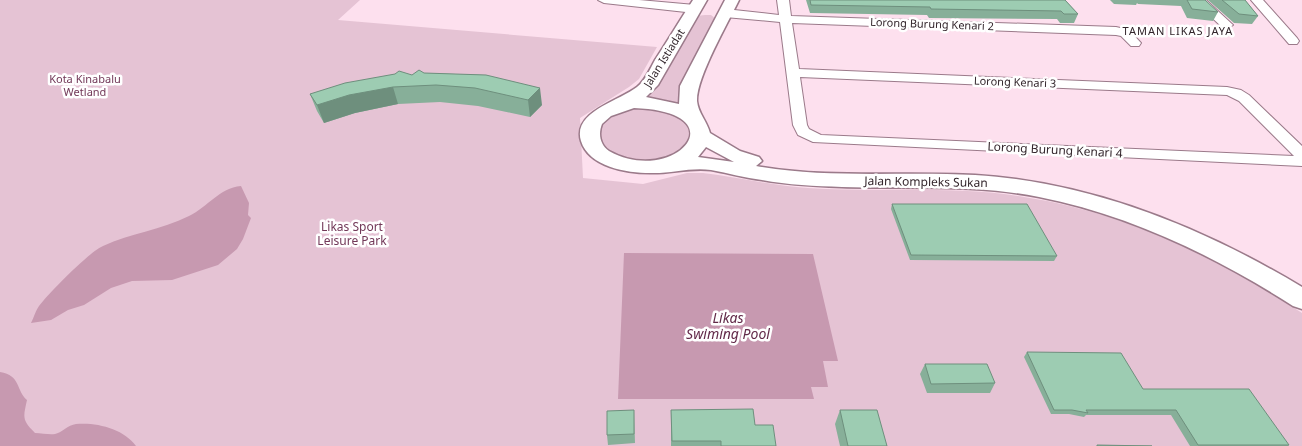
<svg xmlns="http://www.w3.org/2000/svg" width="1302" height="446" font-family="'Noto Sans',sans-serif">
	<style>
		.green { fill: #e5c3d4 }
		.water { fill: #c799b0 }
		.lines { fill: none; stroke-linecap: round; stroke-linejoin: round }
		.minor-casing { stroke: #9b7a8a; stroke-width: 2 }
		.major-casing { stroke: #9b7a8a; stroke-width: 3 }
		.minor { fill: #fff; fill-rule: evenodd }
		.major { fill: #fff; fill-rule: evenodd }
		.wall { fill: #87af99 }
		.shaded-wall { fill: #6e8f7d }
		.building { fill: #9dccb2; stroke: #6e8f7d }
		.labels { text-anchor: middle; stroke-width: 5; stroke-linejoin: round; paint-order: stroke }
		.far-street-label { font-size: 11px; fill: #32252b; stroke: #fff }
		.far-neighbourhood-label { font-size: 11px; letter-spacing: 1px; fill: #32252b; stroke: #fff }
		.far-park-label { font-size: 11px; fill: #723858; stroke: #fff }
		.street-label { font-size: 12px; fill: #32252b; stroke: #fff }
		.park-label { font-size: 12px; fill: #723858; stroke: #fff }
		.water-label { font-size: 14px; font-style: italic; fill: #622949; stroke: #fff }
	</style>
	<rect width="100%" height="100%" fill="#fde0ee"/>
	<path class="green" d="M0,0H360L338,20L657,47L639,79L629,87L580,118L583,178L643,184L687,173H703C738,177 773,186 808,188C880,193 953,185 1024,197C1124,212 1219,258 1302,313V446H0Z
		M705,15H711L716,19L682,105L666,100L644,98L653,90L696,16Z
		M651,104L691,124L692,140C687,145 682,150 677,154C660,165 610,164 600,143C598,139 598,133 597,128L616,110Z"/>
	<path class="water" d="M241,186L249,203L248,215L251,218L243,239L237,249L218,265L172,280L132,281L111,288L84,305L68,310L51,320L31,323C34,317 36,310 39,306C49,293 89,252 103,246C131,233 161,230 189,216C208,207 219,188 241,186Z
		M624,253L813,254L838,361H823L828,387H811L814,399H618Z
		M0,372C21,375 16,391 27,400C23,418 22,420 35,433C42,433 49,435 55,434C61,433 68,425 76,424C97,422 124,429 136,446H0Z"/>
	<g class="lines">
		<defs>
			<path id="minor" d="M598,0H639L695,5L701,9L695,13L604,3Z
				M777,0H789L791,16L1116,27L1129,30L1141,43L1139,46H1131L1121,36L1116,35L792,23L799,69L1227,87L1241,90L1249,95L1302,146V166L813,142L798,135L793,125L780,22L725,17L719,13L725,9L779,15ZM800,77L1227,95L1239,101L1294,156L821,135L809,129L807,125Z
				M1193,0H1206L1233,25L1227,29L1223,28Z
				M1251,0H1263L1297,38L1299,41L1297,44H1289Z"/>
			<path id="major" d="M693,0H707L658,85L646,97L679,104L680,86L725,0H739C728,23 696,78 697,101C698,113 707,121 710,133L740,151L759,157L762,161L756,166C828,179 902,171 975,175C1091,182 1204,228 1302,287V309L1293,306C1215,256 1130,215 1039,197C974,184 908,189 842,187C815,186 788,185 762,180C745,178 728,173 711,170C690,167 670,174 650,173C627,173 589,167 581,141C572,112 619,101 637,87C645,81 650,69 655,60C668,40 680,20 693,0ZM634,108C741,112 674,187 609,151C600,145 598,134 602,124L611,116ZM706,147L734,162L698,157Z"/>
		</defs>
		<use href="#minor" class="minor-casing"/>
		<use href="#major" class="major-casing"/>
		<use href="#minor" class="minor"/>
		<use href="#major" class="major"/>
	</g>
	<path class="wall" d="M806,0H1065L1078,14L1074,23H1060L1057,19L929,18L927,15L810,13Z
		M1110,0H1205L1218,12L1213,21L1187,18L1181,6L1138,4L1137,3L1136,5L1114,4Z
		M1208,0H1245L1258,16L1252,24L1234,23Z
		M424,73L486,75L542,105L530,117L478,106L440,102L398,104L355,113L324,123L317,111L310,94Z
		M892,204L1057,256L1054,261L910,260L891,209Z
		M1027,352L1143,389L1289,445L1288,446H1190L1171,415H1086L1084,417L1069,414H1051L1024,357Z
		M925,364L995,383L990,393H927L920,374Z
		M634,410L635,443L608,445L607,435Z
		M671,410L755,425L776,446H671Z
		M840,410L887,446H840L835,424Z"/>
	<path class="shaded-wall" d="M393,87L398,104L355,113L324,123L317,105L349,95Z
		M540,88L542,105L530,117L528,100Z"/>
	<path class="building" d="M810,0H1065L1078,14H1064L1061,11L931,9L930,7L811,5Z
		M1187,0H1205L1218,12L1192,9Z
		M1222,0H1245L1258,16L1239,14Z
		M419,70L424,73L486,75L540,88L528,100L475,88L436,85L393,87L349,95L317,105L310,94L345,83L395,74L399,71L412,75Z
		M892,204H1027L1057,256L911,255Z
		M1027,352L1121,353L1143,389H1249L1289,445H1198L1176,410H1086L1088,413L1072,410H1054Z
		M925,364H987L995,383L931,384Z
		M753,409L755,425H773L776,446H721V441H672L671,410Z
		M634,410V434L607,435V411Z
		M840,410H877L887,446H848Z
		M1097,445L1152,446H1097Z"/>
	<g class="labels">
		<g class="far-street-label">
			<text transform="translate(932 24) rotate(2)" y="4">Lorong Burung Kenari 2</text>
			<text transform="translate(664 58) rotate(-58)" y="4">Jalan Istiadat</text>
			<text transform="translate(1015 82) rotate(2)" y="4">Lorong Kenari 3</text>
		</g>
		<g class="far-neighbourhood-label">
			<text x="1178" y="35">TAMAN LIKAS JAYA</text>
		</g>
		<g class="far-park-label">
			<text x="85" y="83">Kota Kinabalu<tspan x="85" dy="13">Wetland</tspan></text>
		</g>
		<g class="street-label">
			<text transform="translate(1055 150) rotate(3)" y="4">Lorong Burung Kenari 4</text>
			<text transform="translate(926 182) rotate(1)" y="4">Jalan Kompleks Sukan</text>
		</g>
		<g class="park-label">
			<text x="352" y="231">Likas Sport<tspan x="352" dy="14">Leisure Park</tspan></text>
		</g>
		<g class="water-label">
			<text x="728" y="323">Likas<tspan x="728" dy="16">Swiming Pool</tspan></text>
		</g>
	</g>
</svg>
